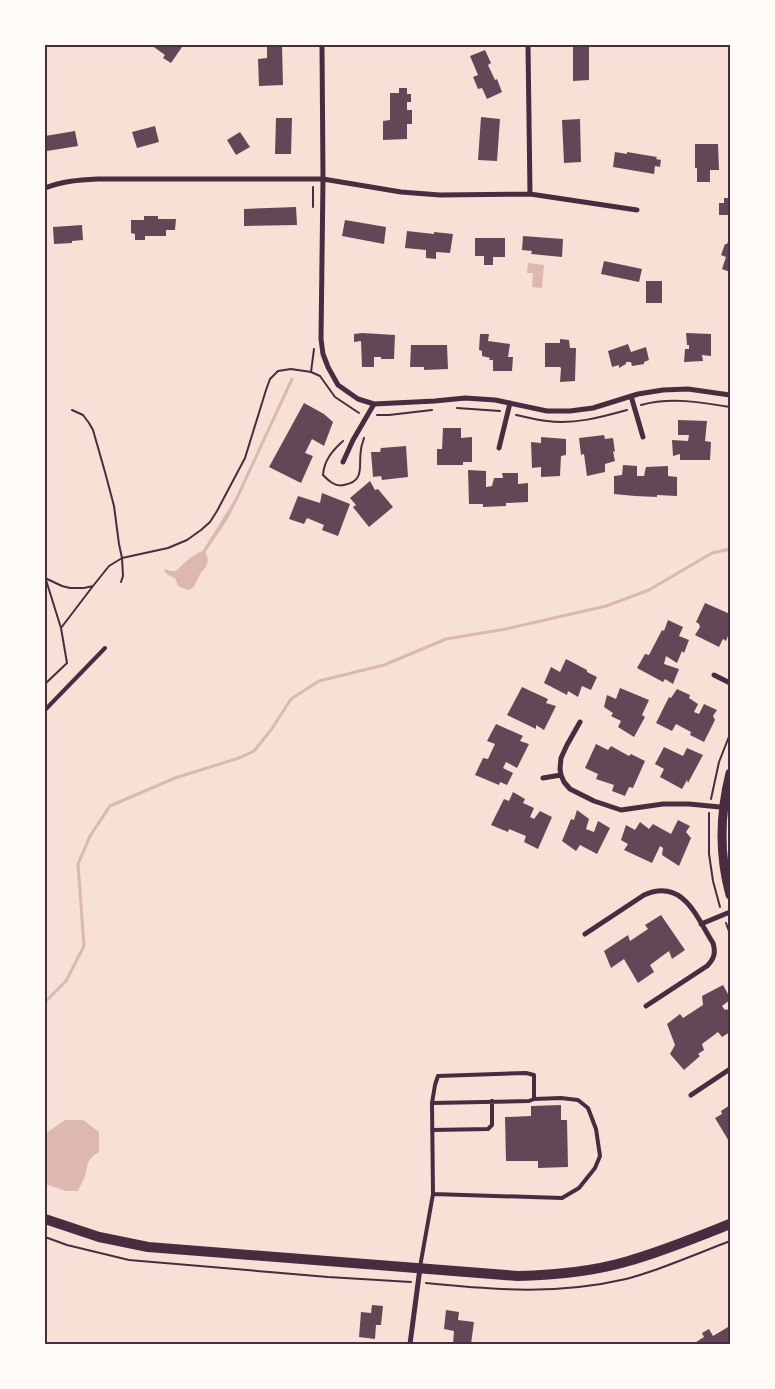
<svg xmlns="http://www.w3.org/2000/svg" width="775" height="1389" font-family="'Golos Text',sans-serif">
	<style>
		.water { fill: #dcb8b0 }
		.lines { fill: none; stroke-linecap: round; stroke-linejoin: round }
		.stream { stroke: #dcb8b0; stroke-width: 3 }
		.building { fill: #644757 }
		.path { stroke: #4a2c40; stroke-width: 2 }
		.service { stroke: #4a2c40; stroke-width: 4 }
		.minor { stroke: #4a2c40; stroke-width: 5 }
		.tertiary { stroke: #4a2c40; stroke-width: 9 }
		.secondary { stroke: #4a2c40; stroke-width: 10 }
		.neatline { fill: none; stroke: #4a2c40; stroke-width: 2 }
	</style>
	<rect width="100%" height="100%" fill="#f7e1d7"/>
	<path class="water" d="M528,263L544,265L542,288L532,287L533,273H527Z
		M205,550L208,560L206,567L200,574L194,587L188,590L178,586L175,578L168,575L164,571L165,569L170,571H176C185,562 193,554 205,550Z
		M65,1120H83L99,1132V1152C86,1160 89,1162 85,1176C83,1181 80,1186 78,1191H66L45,1184V1134Z"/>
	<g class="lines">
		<path class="stream" d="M292,379L236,500L225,521L205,550L236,500Z
			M45,1002L66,981L84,946L78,864L90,836L110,806L175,778L239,758L254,751L271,730L291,699L319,681L384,665L446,639L506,629L606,606L649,590L712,553L730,549"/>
	</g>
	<path class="building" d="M151,45H179L182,47L171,63L163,58L165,55Z
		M267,45H282L283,85L259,86L258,59L267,58Z
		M573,46H589V80L573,81Z
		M485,50L491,63L488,65L495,80L497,79L502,92L487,99L482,88L478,89L473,77L478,75L470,56Z
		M399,88H407V94H411V102H407V110H412V124H407V139L383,140V121L390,120V93H399Z
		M481,117L500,119L497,161L478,160Z
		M276,118H292L291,154H275Z
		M580,119L581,162L564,163L562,120Z
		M155,126L159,142L137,148L132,132Z
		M75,131L78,146L47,151L45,136Z
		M240,132L250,147L236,155L227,140Z
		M695,144H718L719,170H710V182H697V168H695Z
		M615,152L627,154V152L657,157L656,159L661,160L660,167L655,166L654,174L613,167Z
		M728,188H730V215H719V203H724V198H728Z
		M296,207L297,225L244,226V209Z
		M144,216H158V219H176L175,230H166V236H145V240H135V234L131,233V220H144Z
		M345,220L386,227L384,244L342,236Z
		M82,225L83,240L72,241V243L54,244L53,227Z
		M407,231L434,234V232L453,234L450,253L436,252V259L426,258V250L405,248Z
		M523,236L563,239L562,257L531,254L532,251L522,250Z
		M730,237V272L722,269L726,257L721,255L725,244H727Z
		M475,238H505V257H493V265H484V256H475Z
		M604,261L642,269L639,282L601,274Z
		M646,281H662V303H646Z
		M362,333L395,335L394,359H381V357H374V367H362L361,341L354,342V334Z
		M686,333L711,334V356L702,355L703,361L684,362L685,349H689V345H687Z
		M480,334H489L488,341L510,344L508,357H513L512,371H493V360H489L490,358L482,356V351L479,350Z
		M560,339L569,340L570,348H576L575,381L560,382L561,368L560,367H545V343H560Z
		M628,344L631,352L646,347L649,360L644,362V364L632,366L631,362H626V364L619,368V365L612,367L608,351Z
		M411,345H447L448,369L424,370V367H410Z
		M304,403L324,414L333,422L324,446L312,439L305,453L313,456L301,483L269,467Z
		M678,420L707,421L705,441L711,442L710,460H680V454L673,456L672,440L688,441L689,435H678Z
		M443,428H461V438L472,437V462H463V465H437V449H442Z
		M604,435L605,439L613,438L615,452L613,451L615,461L605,464V472L587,476L584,454L581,455L579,438Z
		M541,437L566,439V455L561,456L560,476L541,477V467L532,468L531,442L541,443Z
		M406,446L408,477L382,480L381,476L373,477L371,452H380L381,448Z
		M623,465L637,466V476H644L646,467L668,466V476L677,477V496L657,495V497L635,496L614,494V476L622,475Z
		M468,470L486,471V487L492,486L494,478H503L502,473H518V484L528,483V502L506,503V506L483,507V504H469Z
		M370,481L375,490L378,489L393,507L369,527L353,507L356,505L350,498Z
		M322,493L350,504L338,536L322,530L324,525L307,518L304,524L289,519L298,496L320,503Z
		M705,603L730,614V631L726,641L723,639L719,647L695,635L700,627L699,624L696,622Z
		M668,620L683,627L679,636L689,640L684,653L682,651L677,663L666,656L664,664L679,669L673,684L665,679L663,682L637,668L645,654L649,655L662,630L664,631Z
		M566,659L587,670V672L597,677L591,690L582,686L578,697L568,691L567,695L544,683L551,667L560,672Z
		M522,687L548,699L546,703L556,706L544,730L536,725V729L507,715Z
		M620,688L649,700L642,715L645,717L634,737L618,727L621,721L611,716L613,713L604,707L607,695L616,699Z
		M677,689L690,695L689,698L698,704L694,712L699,714L704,704L717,710L713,716L715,720L704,742L690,735L691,732L676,724L672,731L656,723L669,697L671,698Z
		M496,724L523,736L520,741L529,744L517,768L506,762L503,768L513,773L507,785L500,782L499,785L475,775L483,758L488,759L495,744L487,741Z
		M596,744L608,750L611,746L629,756L631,754L645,761L633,788L629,787L625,796L612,791L614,785L596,779L598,774L585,768Z
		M664,747L683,756L687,748L703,755L688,783L687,780L682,789L660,777L664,769L655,764Z
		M513,792L525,799L523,803L534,808L530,817L534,819L540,811L552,817L538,849L524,842L526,836L509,829L508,832L491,825L504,799L509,801Z
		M577,810L589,819L586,829L594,832L598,821L610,828L597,854L580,845L576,851L562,841L571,819L574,820Z
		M678,820L690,826L686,832L691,838L679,866L662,855L663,848L660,846L652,863L624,850L628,844L621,840L626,825L635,830L640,822L649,829L653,824L671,834Z
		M661,915L685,950L672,959L669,951L650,965L654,972L638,983L624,959L611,968L604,951L628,935L630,941L648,929L645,925Z
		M723,985L728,994L730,993V1000L722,1006L725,1010L727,1009L730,1014V1032L722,1037L718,1032L702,1044L704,1050L698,1054L700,1056L684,1070L670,1054L675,1045L667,1024L680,1014L683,1018L703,1005L702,996Z
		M561,1105V1120H567L568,1167L538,1168V1161H506L505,1117L531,1116V1106Z
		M730,1105V1143L715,1118L722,1114L721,1111Z
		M372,1305L383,1306L381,1325H376L375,1339L359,1337L361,1312L371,1313Z
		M446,1310L459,1312L458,1320L474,1322L471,1344H453L454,1331L444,1329Z
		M728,1327L730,1329V1344H693L704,1337L702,1333L709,1329L713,1336Z"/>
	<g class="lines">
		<path class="path" d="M313,187V207
			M311,372L314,349
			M641,405C670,397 701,402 730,407
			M457,408L500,411
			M72,410L83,415L89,423L93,430L105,472L114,506L119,544L122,558L123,576L121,582
			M377,415H389L432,410
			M516,415C526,417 537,420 547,421C573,425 602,417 627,410
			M343,441C333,450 324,460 323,475C329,481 335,487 344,485C366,481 358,465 361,450C361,446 363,442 364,438
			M45,578L62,586L70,588H84L93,586L109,566L122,558L168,548L187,540L201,530L210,522L217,511L245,458L266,390L270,379L278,371L291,369L311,372L320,376L335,397L359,413
			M61,628L93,586
			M45,684L67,663L61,628L46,580
			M711,799L719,762L730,734
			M709,813V854L713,881L720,907
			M726,923L730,934
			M45,1237L67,1245L129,1260L328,1277L411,1282
			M426,1283C495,1290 558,1295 626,1279C635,1277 643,1274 652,1271C678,1262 704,1251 730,1241"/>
		<path class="service" d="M45,710L105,648
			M432,1103L433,1194
			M432,1130L488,1129L492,1125V1101
			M420,1267L433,1194L562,1198L579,1188L595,1168L600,1156L596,1129L588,1108L578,1100L561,1098L534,1099L529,1101L432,1103L435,1085L438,1076L526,1073L534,1075V1099"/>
		<path class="minor" d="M322,45L323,179L321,339L323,354L328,367L338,385L358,399L374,404L435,401L465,398L495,400L547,411H570L593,408L638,394L663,390L688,389L730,395
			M528,45L530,194
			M45,188C62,181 79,180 98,179H323L401,192L440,195L530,194L637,210
			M631,396L643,437
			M499,448L510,403
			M343,462L353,440L374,404
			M714,675L730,683
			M580,722L567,745L561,758L560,769L561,775L564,782L570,789L594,801L621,810L663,804H689L730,808
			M543,778L561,775
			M701,924L730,912
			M585,934L644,895C683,878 696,916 713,943C716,953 714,959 707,966L646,1006
			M691,1095L730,1069
			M410,1344L420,1268"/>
		<path class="tertiary" d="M730,773C720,813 719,855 730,895"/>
		<path class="secondary" d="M45,1219L99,1237L148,1247L518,1276C554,1275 590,1272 625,1262C661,1252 695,1238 730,1224"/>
	</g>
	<rect width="775" height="1389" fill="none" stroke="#fffaf5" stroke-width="92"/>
	<rect x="46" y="46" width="683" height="1297" class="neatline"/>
</svg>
